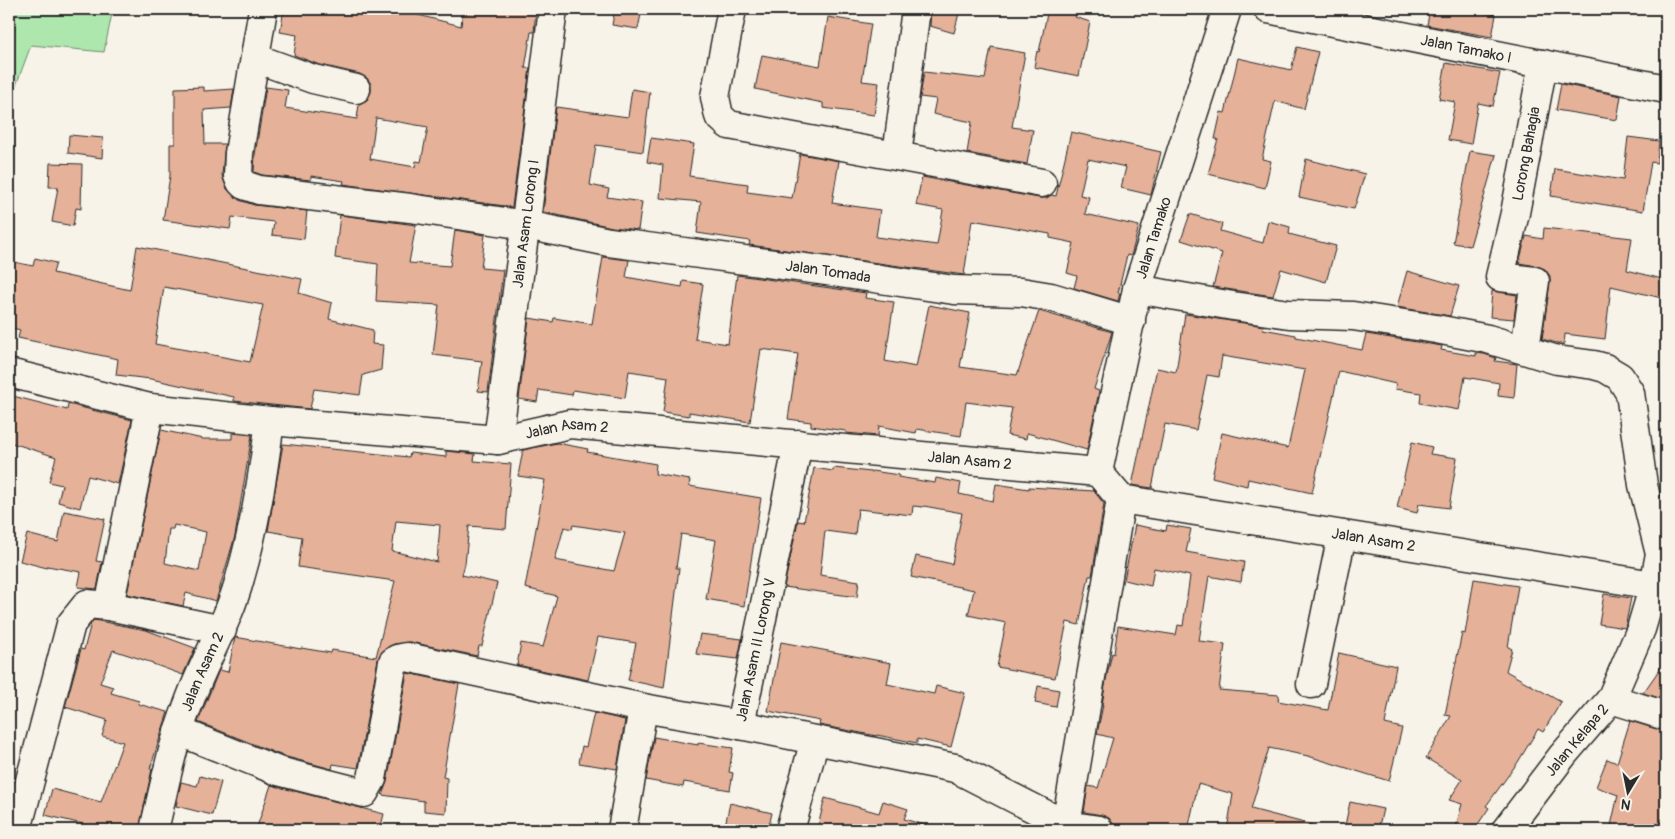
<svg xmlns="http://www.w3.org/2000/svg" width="1675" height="839" font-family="Pangolin,sans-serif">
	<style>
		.green { fill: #ade7ad; stroke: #6c896c }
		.building { fill: #e5b199; stroke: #2b2b2b; fill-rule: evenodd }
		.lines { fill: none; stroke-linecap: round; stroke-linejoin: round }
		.minor-casing { stroke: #2b2b2b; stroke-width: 31 }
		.minor { stroke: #f7f3e8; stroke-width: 28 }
		.labels { text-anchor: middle; stroke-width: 4.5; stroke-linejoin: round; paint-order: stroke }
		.street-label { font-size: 15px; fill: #2b2b2b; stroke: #f7f3e8 }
	</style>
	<rect width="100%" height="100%" fill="#f7f3e8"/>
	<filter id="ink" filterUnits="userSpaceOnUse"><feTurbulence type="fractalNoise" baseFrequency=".02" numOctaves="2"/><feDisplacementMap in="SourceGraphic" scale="10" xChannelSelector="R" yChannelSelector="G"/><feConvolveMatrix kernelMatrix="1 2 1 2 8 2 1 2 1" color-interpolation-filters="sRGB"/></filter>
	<g filter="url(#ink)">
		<path class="green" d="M9,9H113L104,52L31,45L11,99H9Z"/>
		<path class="building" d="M284,9H395L461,26L463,9H536L534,32H531L525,68H530L512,207L343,184L344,181L311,176V180L262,175L254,172L255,155L266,87L288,90L285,108L357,119L359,104L367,100L371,92V84L367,78L360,74L317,64L294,55L297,35L280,32ZM376,118L428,127L421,162L416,161L415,167L370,159Z
			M615,9H642L638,29L612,25Z
			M931,9H960L954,33L930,26Z
			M1048,9H1077L1075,17L1090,22L1079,76L1034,67L1037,51L1039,52Z
			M1430,9H1461L1496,15L1492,37L1427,25Z
			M828,17L871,24L862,81L879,83L874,115L823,108V103L755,89L762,55L820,66Z
			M991,47L1025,53L1012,127L1033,130L1027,164L967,153L972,122L933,114L936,99L920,97L924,72L985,79Z
			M1297,47L1318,52L1304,109L1275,101L1262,159L1271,161L1265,188L1208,174L1218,139H1215L1221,112L1225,113L1238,58L1291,70Z
			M1446,63L1500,73L1493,106L1478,103L1471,144L1448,140L1455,102L1439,99Z
			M1561,84L1621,96L1617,120L1556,110Z
			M204,87V91L234,89L231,108L204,110L205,144H225L222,175L227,189L239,200L254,205L307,211L304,239L272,235L274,222L232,217L230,229L163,220L170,176V144H175V88Z
			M632,89L650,92L643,152L596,145L590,185L609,189L607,197L642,202L638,230L612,227L543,212L556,107L628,117Z
			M1071,132L1161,152L1151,195L1121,188L1126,167L1088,159L1080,195L1089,197L1085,214L1139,226L1131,256L1127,255L1118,293H1120L1118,301L1074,288L1077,276L1067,273L1074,243L1050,238V234L972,220L964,275L749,245L750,241L697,233L701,202L660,198L663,165L647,162L651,138L694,144L689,176L748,184L747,192L792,198L800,154L839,161L832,203L880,210L876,237L937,245L943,210L916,205L922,177L1039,198H1047L1051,195L1056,196Z
			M69,135L103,138L102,158L68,153Z
			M1628,137L1659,141L1657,163L1651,162L1643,211L1551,196L1555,169L1623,180Z
			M1470,151L1496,155L1470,246L1453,243Z
			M1306,159L1365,174L1354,209L1299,197Z
			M50,163L82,164L81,209L76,208L73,226L52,222L58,187H49Z
			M1190,214L1222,224L1220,231L1263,243L1268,221L1290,227L1289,234L1336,246L1326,282L1281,269L1273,296L1213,287L1222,253L1181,240Z
			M340,215L416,225L409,263L450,266L455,230L485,235L481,268L503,270L488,392L478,391L482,361L433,355L439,305L376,301L378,264L335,258Z
			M1544,228L1632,238L1627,270L1666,280V299L1611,286L1605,339L1565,334L1564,345L1542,339L1550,283V276L1545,269L1537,266L1519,263L1526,236L1543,239Z
			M137,246L302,279L299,293L332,303L329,319L373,330L372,344L383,345L381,370L363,375L360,395L314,389L310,409L234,401V397L151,379L116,375L118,359L18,338L20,330L9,327V261L33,266L35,258L56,263L53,273L130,290ZM164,287L263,305L250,362L155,344Z
			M603,257L629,260L626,277L682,287L683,281L703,284L695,339L728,344L737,275L866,293L865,298L894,302L885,361L916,367L929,305L970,313L960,367L1017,375L1039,311L1112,332L1094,389L1099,391L1087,450L1027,433L1026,439L1007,435L1012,408L966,402L961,436L917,429L916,433L879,426L878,436L846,433V431L811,426V422L788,419L798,354L761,349L750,422L689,412V416L663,412L668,377L629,371L625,398L573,390L572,395L539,390L537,402L519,399L529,318L553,322L554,318L592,324Z
			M1407,271L1459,286L1450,316L1397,307Z
			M1492,291L1517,295L1514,319L1490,317Z
			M1185,314L1264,326L1263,329L1296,335V337L1362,350L1366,334L1442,346L1441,350L1476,356V353L1484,354L1496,358L1495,361L1517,364L1514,398L1498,396L1499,383L1465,377L1459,410L1420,403L1421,393L1395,389L1396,384L1339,371L1312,493L1248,479L1247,486L1212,477L1222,433L1288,448L1305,370L1222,356L1219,377L1207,375L1196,430L1165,424L1152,488L1132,485L1157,368L1176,372Z
			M9,395L67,410L68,404L132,420L118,484L88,476L80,508L58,502L62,485L49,482L56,457L9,442Z
			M161,430L203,439H232V433L252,435L235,536L216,601L186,593L183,606L127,594ZM174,525L206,532L199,571L165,563L169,529H173Z
			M1412,442L1432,447L1430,454L1457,458L1449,508L1419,504L1417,513L1397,508Z
			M557,443L588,449L587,452L656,464L655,474L690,480L689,486L761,498L744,606L706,599L716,540L681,534L676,568H679L664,688L628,680L636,643L598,637L588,680L517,665L521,643L543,647L557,596L525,588L545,480L518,476L523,450ZM573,525L625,533L614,571L555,560L564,527L572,529Z
			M283,444L409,457L410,453L446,457V451L475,454L474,461L511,464L506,529L469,526L465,564L462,575L497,583L482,646H479L477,656L410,642L394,644L384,650L378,659L358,768L333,764L332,769L283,756L198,722L219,670L228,672L235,637L301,649V648L331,653L332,650L376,657L395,581L298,567L302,537L268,531ZM396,521L440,525L437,562L392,551Z
			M814,468L833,471L834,468L871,472L872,471L899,475L898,477L935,483L936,478L961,483L959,494L993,501L996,484L1029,489V487L1094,491L1104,504L1092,576H1089L1079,625L1067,622L1055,678L997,667L1006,623L968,615L974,590L911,577L916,556L952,564L962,513L924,506L923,507L913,506L912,515L858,509L855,535L825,531L820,575L859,581L857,597L784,587L798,521L804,522Z
			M64,511L105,519L96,561L102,562L97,589L78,587L81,572L47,566V568L20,561L27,534L58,542Z
			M1135,525L1166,531L1167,525L1191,529L1186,552L1244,562L1241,582L1209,576L1199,641L1225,644L1219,690L1279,695L1278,701L1328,710L1339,653L1396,666L1385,724L1402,728L1389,781L1308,756L1269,748L1251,809L1312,825L1311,830H1227L1233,794L1198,784L1188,830H1162L1146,827L1145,830H1138L1114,825L1109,818L1102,815L1084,812L1088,786L1098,788L1113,738L1097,734L1103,705H1102L1106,680L1112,653L1114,654L1118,626L1176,635L1178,625L1183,626L1190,576L1154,568L1151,586L1124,580Z
			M1474,579L1518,586L1508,647L1512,649L1506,671L1561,702L1543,732L1538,729L1518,762L1486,806L1489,808L1474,830H1455L1462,804L1449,800L1462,780L1426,758L1451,716L1445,715L1462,633L1465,634Z
			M1604,594L1631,598L1625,628L1599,624Z
			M94,620L146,630L195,648L183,675L153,664V663L113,650L100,683L113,687L111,693L139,701L138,704L168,712L150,769H152L139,830H107L45,815L52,789L101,802L123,742L102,736L107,720L65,707L81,649L84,650L91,623Z
			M700,634L742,639L738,659L696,654Z
			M781,642L891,663L887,684L934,694L936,686L965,693L951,747L917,739V743L877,735V736L819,725L820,721L768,711Z
			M1666,660V700L1643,693Z
			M407,673L459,684L443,777L447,778L446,813L424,811V801L382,795L387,782Z
			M1038,686L1059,690L1056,707L1035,703Z
			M594,713L625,720L617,769L579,763L582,746L586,747Z
			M1630,721L1666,732V830H1610L1618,795L1596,787L1607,759L1617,763Z
			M654,737L698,745V743L733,748L729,772L733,773L730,790L684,782L683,787L646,780Z
			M200,776L221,782L212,815L176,806L181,782L197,786Z
			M271,785L384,814L380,830H256Z
			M825,798L879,813L883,801L908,809L904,819L924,825L923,830H817Z
			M1350,802L1383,809L1378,830H1344Z
			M730,803L772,813L768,830H724Z"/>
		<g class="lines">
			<defs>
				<g id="minor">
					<path id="s1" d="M263,9L239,153L238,176L241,182L244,185L259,190L410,208L526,225L609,242L820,270L954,290L1021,292L1051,297L1131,321"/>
					<path d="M732,9L715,97L719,116L729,125L1042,183"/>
					<path id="s2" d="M1268,9L1666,89"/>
					<path d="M255,58L313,79L356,89"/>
					<path d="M897,155L916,9"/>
					<path d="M1137,289L1233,306L1289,314L1353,316L1436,329L1488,339L1557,360L1594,365L1605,368L1620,377L1630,393L1643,485L1660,554L1654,585L1641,629L1611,699L1563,755L1506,830"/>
					<path id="s3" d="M1525,349L1535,281L1500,277L1515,213L1543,64"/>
					<path id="s4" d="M9,373L150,408L270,421L498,440L570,424L1098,472L1121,499L1666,587"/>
					<path d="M150,408L109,606L222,630"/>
					<path id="s5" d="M498,440L553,9"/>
					<path id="s6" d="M1098,472L1137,289L1227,9"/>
					<path d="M1311,684L1342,535"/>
					<path d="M1611,699L1666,716"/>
					<path d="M740,725L955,768L1066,825L1121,499"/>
					<path d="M178,731L278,771L364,793L372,779L393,662L397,659L407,657L643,708"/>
					<path d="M17,830L71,624L87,604L109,606"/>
					<path id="s7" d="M154,830C164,788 172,745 188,705C203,662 228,623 240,578C255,527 263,474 270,421"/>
					<path id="s8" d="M622,830L643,708L740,725L798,444"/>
					<path d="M790,830L815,740"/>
					<path d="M1065,830L1066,825L1099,830"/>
				</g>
			</defs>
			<use href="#minor" class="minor-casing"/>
			<use href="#minor" class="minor"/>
		</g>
	</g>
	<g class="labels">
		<g class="street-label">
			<text dy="5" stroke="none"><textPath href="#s2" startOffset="202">Jalan Tamako I</textPath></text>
			<text dy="5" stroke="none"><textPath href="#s3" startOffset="230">Lorong Bahagia</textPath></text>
			<text dy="5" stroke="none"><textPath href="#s5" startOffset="218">Jalan Asam Lorong I</textPath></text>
			<text dy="5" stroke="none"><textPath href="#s6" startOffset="241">Jalan Tamako</textPath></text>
			<text dy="5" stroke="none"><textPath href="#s1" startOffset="771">Jalan Tomada</textPath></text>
			<text dy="5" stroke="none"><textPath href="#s4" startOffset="565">Jalan Asam 2</textPath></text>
			<text dy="5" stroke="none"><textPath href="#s4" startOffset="970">Jalan Asam 2</textPath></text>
			<text dy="5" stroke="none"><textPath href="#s4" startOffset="1390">Jalan Asam 2</textPath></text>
			<text dy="5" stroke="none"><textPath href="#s8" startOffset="299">Jalan Asam II Lorong V</textPath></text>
			<text dy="5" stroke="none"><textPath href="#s7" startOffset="166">Jalan Asam 2</textPath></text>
			<text transform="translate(1577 740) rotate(-50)" y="5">Jalan Kelapa 2</text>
		</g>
	</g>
	<rect width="1675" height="839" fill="none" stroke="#f7f3e8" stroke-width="30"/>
	<rect x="15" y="15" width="1645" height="809" fill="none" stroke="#2b2b2b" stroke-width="2" filter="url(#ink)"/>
	<g transform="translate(1628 792) rotate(190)" stroke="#f7f3e8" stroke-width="4" paint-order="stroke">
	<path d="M0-4L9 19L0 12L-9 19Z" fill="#2b2b2b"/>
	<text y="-8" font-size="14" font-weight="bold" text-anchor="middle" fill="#2b2b2b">N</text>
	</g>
</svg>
